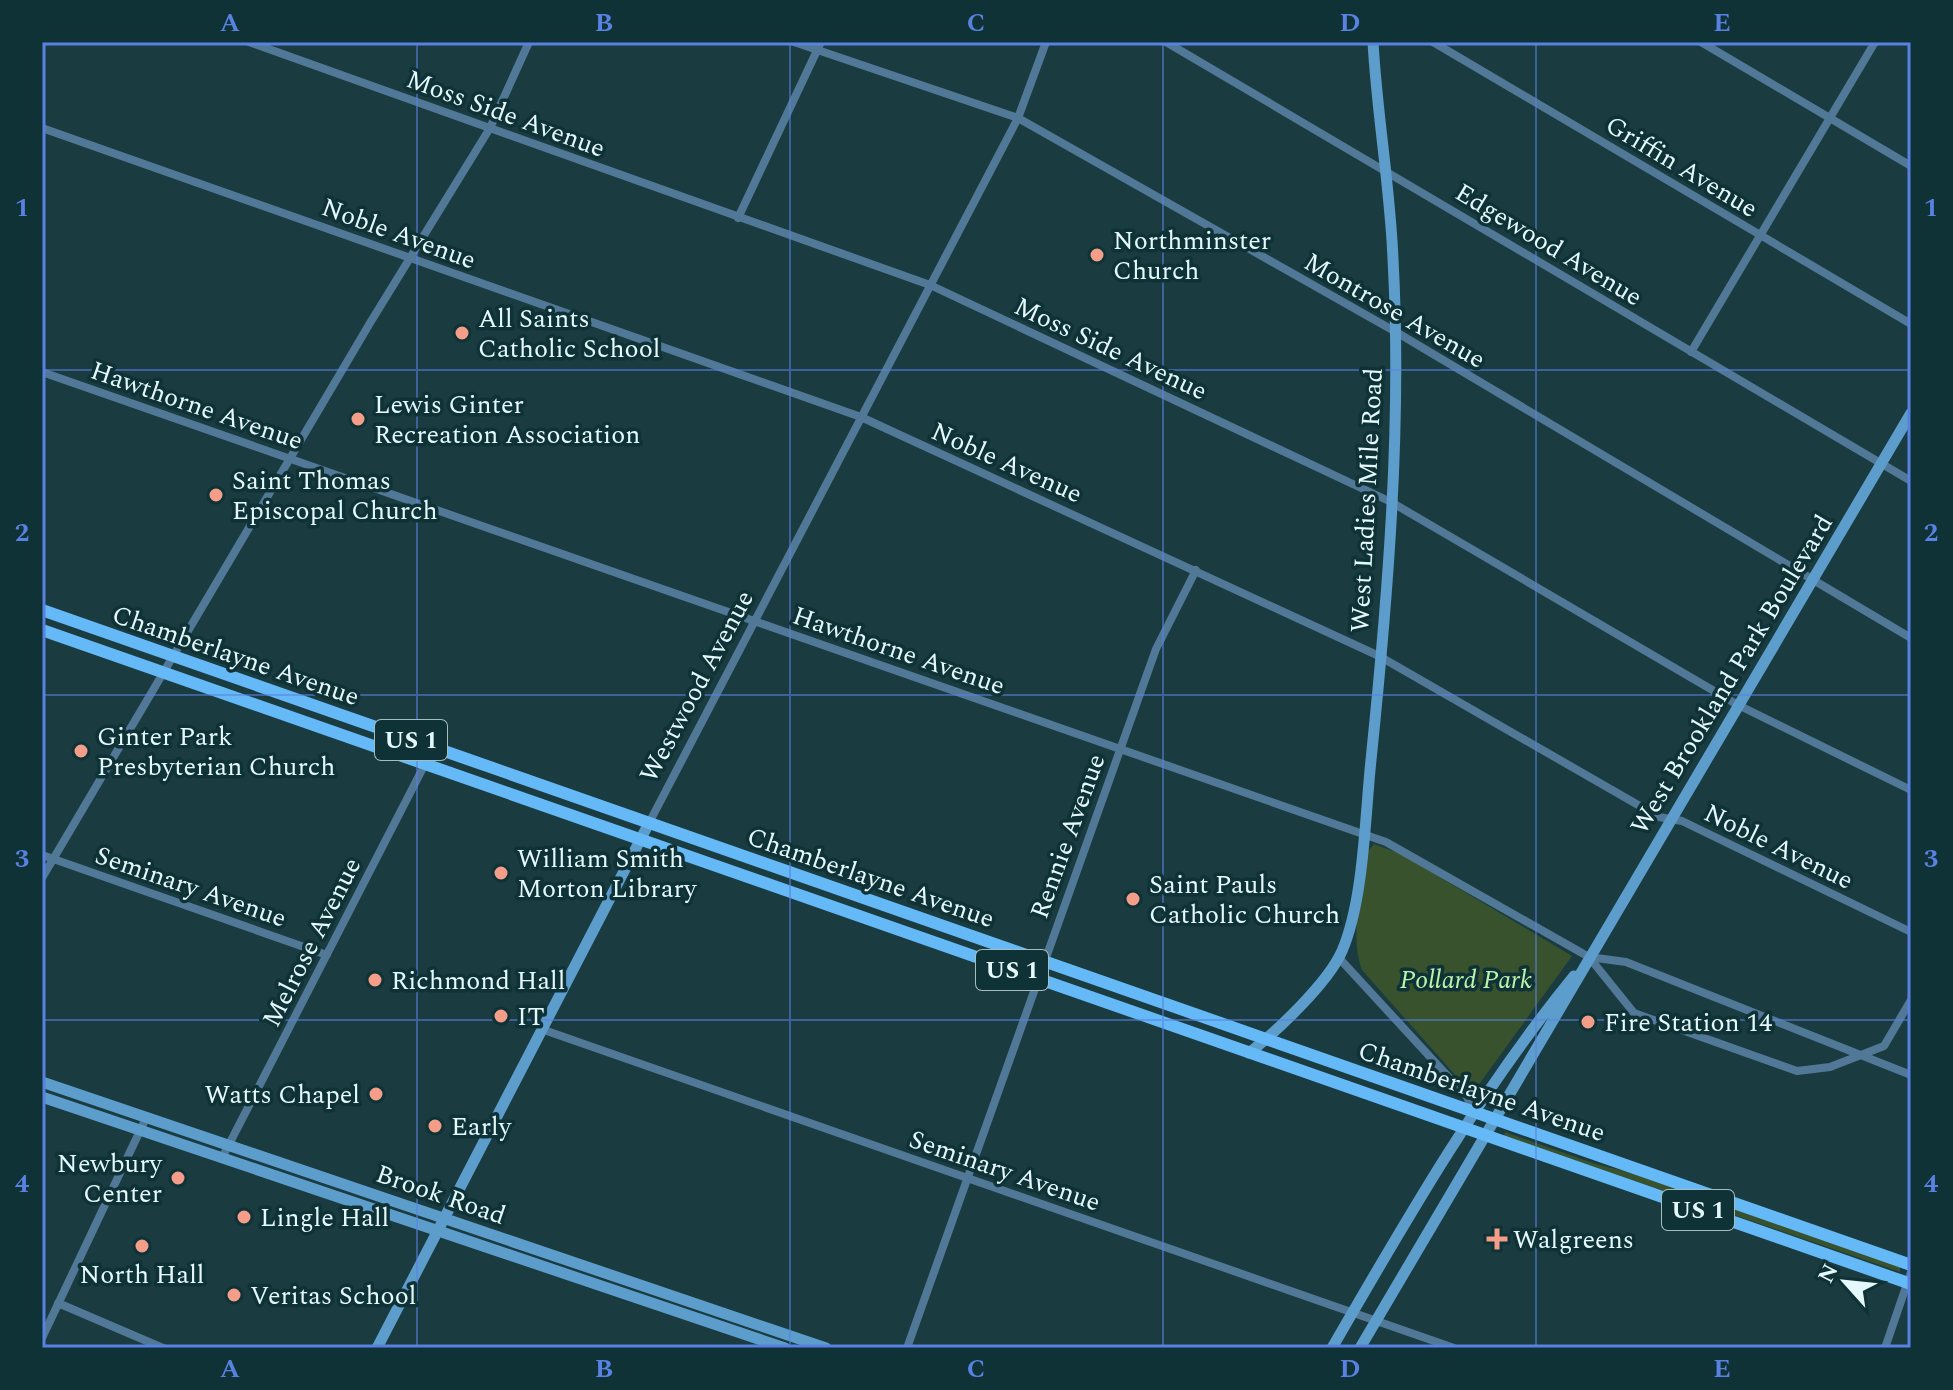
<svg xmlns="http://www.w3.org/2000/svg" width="1953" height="1390" font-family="Spectral,serif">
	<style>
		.green { fill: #37522d }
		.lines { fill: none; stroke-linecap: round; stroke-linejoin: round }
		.street { stroke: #517896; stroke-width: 8 }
		.secondary { stroke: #5d9dcc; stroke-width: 11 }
		.primary { stroke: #64b9f6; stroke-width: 12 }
		.grid { fill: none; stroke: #5981e2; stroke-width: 2; stroke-opacity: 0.55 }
		.poi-dot { fill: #f49e89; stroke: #0e3236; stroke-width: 3 }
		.labels { text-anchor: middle; stroke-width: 7; stroke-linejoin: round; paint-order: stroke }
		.shield { fill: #0e3236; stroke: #a4bdc0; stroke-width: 2 }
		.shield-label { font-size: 24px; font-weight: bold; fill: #e5f8fb }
		.street-label { font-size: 26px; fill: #e5f8fb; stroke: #0e3236 }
		.poi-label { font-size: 26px; fill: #e5f8fb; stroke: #0e3236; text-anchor: start }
		.park-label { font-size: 26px; font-style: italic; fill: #bcf3aa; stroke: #0e3236 }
		.neatline { fill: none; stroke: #5981e2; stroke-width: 3 }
		.grid-label { font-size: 26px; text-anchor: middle; font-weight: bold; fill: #5981e2 }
	</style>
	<rect width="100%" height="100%" fill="#1a3c41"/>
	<path class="green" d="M1374,844L1401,854L1572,956L1472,1094L1362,970C1349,935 1362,891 1366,854Z
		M1505,1132L1596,1164L1636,1174L1900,1267V1272L1504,1136Z"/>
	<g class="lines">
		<path class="street" d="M249,42L930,285L1391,502L1738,705L1911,790
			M794,42L1018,118L1396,332L1911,638
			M1166,42L1911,481
			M1433,42L1911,324
			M1701,42L1911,166
			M42,128L861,417L1379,656L1659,817L1682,821L1911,932
			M738,218L821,42
			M1691,352L1875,42
			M42,372L1386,842L1589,957L1626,962L1911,1075
			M649,823L1018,118L1046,42
			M42,855L327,955
			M42,878L370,323L490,128L529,42
			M1589,957L1634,1013L1797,1071L1830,1067L1884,1046L1911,1000
			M1339,958L1467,1097L1474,1112
			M544,1030L1454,1348
			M222,1158L425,764L441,750
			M58,1303L163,1348
			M42,1338L146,1118
			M907,1348L1156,649L1196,570
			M1885,1348L1911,1272"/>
		<path class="secondary" d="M1249,1053C1277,1031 1328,983 1342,951C1364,900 1365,816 1371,760C1388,595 1402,425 1393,259C1390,186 1377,115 1373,42
			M42,1082L826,1348
			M42,1097L785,1348
			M377,1348L649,823
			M1332,1348C1406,1220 1480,1091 1574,976
			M1360,1348L1911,413"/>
		<path class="primary" d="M42,610L1911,1265
			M42,630L1911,1284"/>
	</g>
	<path class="grid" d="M417,42V1348M790,42V1348M1163,42V1348M1536,42V1348M42,370H1911M42,695H1911M42,1020H1911"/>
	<g class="poi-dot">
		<circle cx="1097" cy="255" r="8"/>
		<circle cx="462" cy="333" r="8"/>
		<circle cx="358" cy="419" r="8"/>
		<circle cx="216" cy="495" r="8"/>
		<circle cx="81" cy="751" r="8"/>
		<circle cx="501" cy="873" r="8"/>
		<circle cx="1133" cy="899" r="8"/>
		<circle cx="375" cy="980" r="8"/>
		<circle cx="501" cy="1016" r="8"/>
		<circle cx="1588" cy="1022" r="8"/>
		<circle cx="376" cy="1094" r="8"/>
		<circle cx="435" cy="1126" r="8"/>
		<circle cx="178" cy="1178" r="8"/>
		<circle cx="244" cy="1217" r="8"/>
		<path d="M1493 1227h8v8h8v8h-8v8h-8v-8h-8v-8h8z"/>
		<circle cx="142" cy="1246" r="8"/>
		<circle cx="234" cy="1295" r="8"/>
	</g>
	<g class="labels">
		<g class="shield">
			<rect x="375" y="720" width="72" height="40" rx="6"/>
			<rect x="976" y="950" width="72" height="40" rx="6"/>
			<rect x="1662" y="1190" width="72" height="40" rx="6"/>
		</g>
		<g class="shield-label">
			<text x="411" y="748">US 1</text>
			<text x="1012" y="978">US 1</text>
			<text x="1698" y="1218">US 1</text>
		</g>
		<g class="street-label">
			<text transform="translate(506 113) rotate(20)" y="9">Moss Side Avenue</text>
			<text transform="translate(1682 166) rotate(31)" y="9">Griffin Avenue</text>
			<text transform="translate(399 233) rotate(20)" y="9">Noble Avenue</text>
			<text transform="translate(1549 244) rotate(31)" y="9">Edgewood Avenue</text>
			<text transform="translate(1395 310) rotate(30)" y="9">Montrose Avenue</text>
			<text transform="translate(1111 348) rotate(25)" y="9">Moss Side Avenue</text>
			<text transform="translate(197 405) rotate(19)" y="9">Hawthorne Avenue</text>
			<text transform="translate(1007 462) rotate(24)" y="9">Noble Avenue</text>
			<text transform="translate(1366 500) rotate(-87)" y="9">West Ladies Mile Road</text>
			<text transform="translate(899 650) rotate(19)" y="9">Hawthorne Avenue</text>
			<text transform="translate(236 655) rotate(19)" y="9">Chamberlayne Avenue</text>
			<text transform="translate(1731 674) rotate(-59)" y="9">West Brookland Park Boulevard</text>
			<text transform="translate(696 686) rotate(-62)" y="9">Westwood Avenue</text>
			<text transform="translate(1067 836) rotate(-70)" y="9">Rennie Avenue</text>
			<text transform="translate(1779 846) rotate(26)" y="9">Noble Avenue</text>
			<text transform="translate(871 877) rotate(19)" y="9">Chamberlayne Avenue</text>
			<text transform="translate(191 886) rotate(19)" y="9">Seminary Avenue</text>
			<text transform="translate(311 942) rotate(-63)" y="9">Melrose Avenue</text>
			<text transform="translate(1482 1091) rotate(19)" y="9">Chamberlayne Avenue</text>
			<text transform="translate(1005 1170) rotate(19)" y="9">Seminary Avenue</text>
			<text transform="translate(441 1194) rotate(19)" y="9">Brook Road</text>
		</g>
		<g class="poi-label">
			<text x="1113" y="249">Northminster<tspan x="1113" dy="30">Church</tspan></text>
			<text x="478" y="327">All Saints<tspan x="478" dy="30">Catholic School</tspan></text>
			<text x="374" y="413">Lewis Ginter<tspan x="374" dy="30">Recreation Association</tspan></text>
			<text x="232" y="489">Saint Thomas<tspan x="232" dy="30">Episcopal Church</tspan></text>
			<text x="97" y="745">Ginter Park<tspan x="97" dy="30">Presbyterian Church</tspan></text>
			<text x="517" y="867">William Smith<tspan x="517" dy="30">Morton Library</tspan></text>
			<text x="1149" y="893">Saint Pauls<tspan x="1149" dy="30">Catholic Church</tspan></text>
			<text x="391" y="989">Richmond Hall</text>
			<text x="517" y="1025">IT</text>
			<text x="1604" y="1031">Fire Station 14</text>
			<text x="360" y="1103" text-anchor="end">Watts Chapel</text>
			<text x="451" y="1135">Early</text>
			<text x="162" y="1172" text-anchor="end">Newbury<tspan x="162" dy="30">Center</tspan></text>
			<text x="260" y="1226">Lingle Hall</text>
			<text x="1513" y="1248">Walgreens</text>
			<text x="142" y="1283" text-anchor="middle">North Hall</text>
			<text x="250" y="1304">Veritas School</text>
		</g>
		<g class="park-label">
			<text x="1466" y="988">Pollard Park</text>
		</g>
	</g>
	<rect width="1953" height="1390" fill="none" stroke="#0e3236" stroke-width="88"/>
	<g transform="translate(1845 1282) rotate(297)" stroke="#0e3236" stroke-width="6" paint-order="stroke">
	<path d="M0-6L14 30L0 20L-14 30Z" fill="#e5f8fb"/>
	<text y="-12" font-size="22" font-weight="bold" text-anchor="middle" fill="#e5f8fb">N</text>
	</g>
	<rect x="44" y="44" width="1865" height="1302" class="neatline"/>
	<g class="grid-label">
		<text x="230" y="31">A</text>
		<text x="604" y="31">B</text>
		<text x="976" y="31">C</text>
		<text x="1350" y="31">D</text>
		<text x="1722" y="31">E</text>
		<text x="22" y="216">1</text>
		<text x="1931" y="216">1</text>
		<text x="22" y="541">2</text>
		<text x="1931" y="541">2</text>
		<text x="22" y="867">3</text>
		<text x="1931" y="867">3</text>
		<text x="22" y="1192">4</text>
		<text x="1931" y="1192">4</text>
		<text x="230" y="1377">A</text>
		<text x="604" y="1377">B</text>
		<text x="976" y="1377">C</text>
		<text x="1350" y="1377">D</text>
		<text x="1722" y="1377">E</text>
	</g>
</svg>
